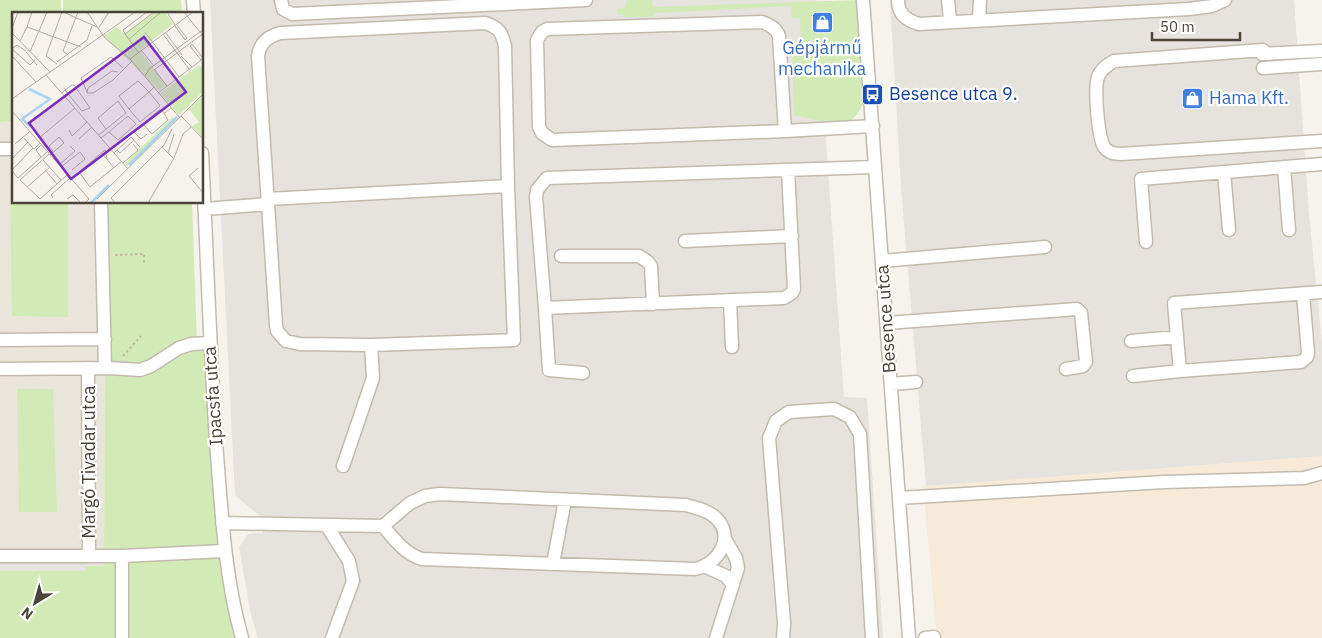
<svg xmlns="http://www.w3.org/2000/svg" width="1322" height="638" font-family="'IBM Plex Sans',sans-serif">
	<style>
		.residential { fill: #eae5da }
		.commercial { fill: #f7ead8 }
		.industrial { fill: #e6e2dd }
		.green { fill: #d2eab5 }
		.parking { fill: #e5e3e0 }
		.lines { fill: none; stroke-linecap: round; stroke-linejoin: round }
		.minor-casing { stroke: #c2bbae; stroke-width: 15 }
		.path { stroke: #c4b79f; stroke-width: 2; stroke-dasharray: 2.5 2.5; stroke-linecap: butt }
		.minor { stroke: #fff; stroke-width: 12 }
		.labels { text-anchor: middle; stroke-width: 4.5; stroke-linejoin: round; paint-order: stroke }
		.shop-label { font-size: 18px; fill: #366cbe; stroke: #fff }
		.transit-label { font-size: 18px; fill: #164399; stroke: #fff; text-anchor: start }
		.street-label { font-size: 18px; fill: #4b4439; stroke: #fff }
		.inset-river { fill: none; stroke: #a9d4f2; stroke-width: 2.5 }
		.inset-road { fill: none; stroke: #b2ada4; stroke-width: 1 }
		.view { fill: #7b2cbf; fill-opacity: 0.15; stroke: #7b2cbf; stroke-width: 2.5 }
		.inset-edge { fill: none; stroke: #4b4439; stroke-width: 2.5 }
	</style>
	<rect width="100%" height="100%" fill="#f6f3ec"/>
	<path class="residential" d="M14,121V202L107,203L110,319L105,339L104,566L0,567V122Z"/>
	<path class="commercial" d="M1322,456V638H937L923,486Z"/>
	<path class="industrial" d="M210,0H816L844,397L867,398L883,638H258L251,615L239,547L248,534L263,533L261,517L235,495Z
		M890,0H1294L1309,214L1322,343V456L926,486L901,187Z"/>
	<path class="green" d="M0,0H61V14H14V121L0,122Z
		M63,0H181L182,14H63Z
		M630,0H652L653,7L858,0L863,104C860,110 856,119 848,121C832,126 810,118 794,115L792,42L801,41L800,18H792L791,6L654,13V17H625V15H618L617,9L625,8L626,1Z
		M10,184H14V202L68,203V317L12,316Z
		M107,203H192L197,343H209L224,551L242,638H0V567L104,566L105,339L110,319Z
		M17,389H53L57,512H19Z"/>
	<path class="parking" d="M1152,12L1134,29L998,38L1011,22Z
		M0,560H85V571H0Z"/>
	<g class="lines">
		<defs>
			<path id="minor" d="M193,0L194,14
				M281,0L283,9L292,14L586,0
				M863,0L909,638
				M898,0C898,14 906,20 919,24L1189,9L1212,6L1225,0
				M948,0L950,20
				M979,19L980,0
				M1262,54L1322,51
				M1267,54L1263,50L1114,61C1107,65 1101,69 1098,77C1094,89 1098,136 1104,147C1108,153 1114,154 1121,154L1322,141
				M1263,68L1322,64
				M785,131L552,140L542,133L539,127L537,40L542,32L547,29L762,22C770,25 776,28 779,36L785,131L873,126
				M0,149H14
				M202,153C207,254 210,354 217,455C222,517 225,578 242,638
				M1284,167L1289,230
				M788,170L794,289L792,293L784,298L545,308L536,197L537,190L547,178L875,167
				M1224,172L1229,230
				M101,202L105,368
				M268,204L276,325L277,331L286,341L300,344L371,345L514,340L508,186
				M205,209L268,204L258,56C260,43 267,37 280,33L485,23C499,27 502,33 505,46L508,186L268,199
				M685,241L792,236
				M1146,242L1141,179L1322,164
				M561,256H639L648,262L651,266L653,304
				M882,261L1045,247
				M1303,294L1308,353L1307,357L1301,362L1180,371L1174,303L1322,292
				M730,300L732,347
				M545,308L549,370L583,373
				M887,323L1077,309L1081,313L1086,362L1083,366L1066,369
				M0,340L105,339
				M1131,341L1177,337
				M88,368L89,556
				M0,369L110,368L140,370L151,366L179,348L191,344L209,343
				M1133,376L1180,371
				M891,384L916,382
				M343,466L373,378L371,345
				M899,498L1164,482L1304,478L1322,473
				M222,523L383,526L410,503L425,496L440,494L686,505C696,508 707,510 715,517C736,536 719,564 695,569L422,559C405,554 394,539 383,526
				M327,526L349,561L353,581L332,638
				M0,556H122L224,551
				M553,564L565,500
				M706,567L726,576L733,585
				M122,638V556
				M716,638L738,568L736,558L725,539
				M783,638L784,623L769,438L776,421L789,412L834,409L850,417L860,434L872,638
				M925,638L934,637"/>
		</defs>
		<use href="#minor" class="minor-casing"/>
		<path class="path" d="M115,255L144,254V263
			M123,356L141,336"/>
		<use href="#minor" class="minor"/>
	</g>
	<defs>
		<symbol id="shop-square" viewBox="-11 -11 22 22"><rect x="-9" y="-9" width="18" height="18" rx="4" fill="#3f7fe0" stroke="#fff"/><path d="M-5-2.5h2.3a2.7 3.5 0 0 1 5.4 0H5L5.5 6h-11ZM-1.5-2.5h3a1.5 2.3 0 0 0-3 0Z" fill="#fff"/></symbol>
		<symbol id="bus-square" viewBox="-11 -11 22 22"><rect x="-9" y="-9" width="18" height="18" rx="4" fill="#1a4fb4" stroke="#fff"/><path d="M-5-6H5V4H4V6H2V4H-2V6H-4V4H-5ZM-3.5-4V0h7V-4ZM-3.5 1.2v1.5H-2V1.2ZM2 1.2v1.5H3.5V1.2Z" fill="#fff"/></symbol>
	</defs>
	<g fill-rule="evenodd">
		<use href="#shop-square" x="810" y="10" width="25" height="25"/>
		<use href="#bus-square" x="860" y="82" width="25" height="25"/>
		<use href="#shop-square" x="1180" y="86" width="25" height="25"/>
	</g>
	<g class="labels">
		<g class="shop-label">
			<text x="822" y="54">Gépjármű<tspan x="822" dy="21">mechanika</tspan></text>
			<text x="1209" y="104" text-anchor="start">Hama Kft.</text>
		</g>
		<g class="transit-label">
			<text x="889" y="100">Besence utca 9.</text>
		</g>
		<g class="street-label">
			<text transform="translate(886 319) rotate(-94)" y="6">Besence utca</text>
			<text transform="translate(213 396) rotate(-94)" y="6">Ipacsfa utca</text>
			<text transform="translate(89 462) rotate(-90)" y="6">Margó Tivadar utca</text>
		</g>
	</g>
	<g transform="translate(12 12)">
		<rect width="191" height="191" fill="#f6f3ec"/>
		<path d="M142,0H153L161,12L128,38L154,73L147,79L92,24L104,15L113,22ZM187,53L191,58V80L167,103L148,81ZM191,83V126L180,114L187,110L177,97ZM161,105L164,108L115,154L113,151Z" fill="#d2eab5"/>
		<path class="inset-river" d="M17,77L38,87L10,107L19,115M117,153L165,105M79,191L97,173"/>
		<path class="inset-road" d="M20,0L15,15L69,35M51,0L85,15M75,0L93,26L118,47L168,106M155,0L163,13M172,0L192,25M163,14L173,28L175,26L164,12M0,16L6,0M86,17L97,0M133,20L167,65M153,20L170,43M0,21L38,60M113,22L111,18L135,0M151,22L177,57M117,27L149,0M8,29L15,15M1,36L5,33L14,39M0,37L18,53L23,48M129,38L142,54M14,40L25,53M18,40L35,0M126,40L113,22L142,0M55,42L51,39L66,0M0,44L24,70M169,44L180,55M118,47L181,0M189,48L178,34L180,32L191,46M45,50L75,28L80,14M45,52L34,44L50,0M142,57L155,74M142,58L192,21M106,60L100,59L76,76L75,81H81L101,68L120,49M34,63L116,157M133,64L137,57L192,17M75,80L69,66L99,45L111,56M137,80L117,97L128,110L148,94L147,92L137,80L142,75M50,81L53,78L60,73H62L78,96L70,99L53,78M146,81L192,46M0,87L123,0M117,97L107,84L126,69L137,80M0,99L77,187L73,191M169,104L192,128M131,112L140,122L156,108L152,101M57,118L60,124L75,110M135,122L129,127L122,120L147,98L153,101L159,96M87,123L114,101L106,89L86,106L94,117M12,126L22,137L28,131M27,126L63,96M89,126L97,120L106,128L124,112L116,104L97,120M67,127L80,115M3,132L17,120M29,133L24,138L29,145M150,135L161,146M105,138L108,141L122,128M90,141L102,156M102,141L119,125L128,135M156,141L162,122M37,142L8,168L28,187L55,163M38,143L52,131L47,125L37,134L41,140M95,146L93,138L67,160L78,175L110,149M0,147L16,130M31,148L49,168M111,151L126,138L121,132M47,153L63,139L58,134M49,155L68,140L73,147L60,158M186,156L177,164L192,182M0,158L21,136M0,159L6,166L35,140M34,159L45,172M15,175L38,155M41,186L39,183L58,166M55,187L61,183L69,191M85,187L192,81M103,191L99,186L152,133L160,117M136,191L162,146L171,122L179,115"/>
		<path class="view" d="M132,25L174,80L59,167L17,111Z"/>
		<rect width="191" height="191" class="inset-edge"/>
	</g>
	<g transform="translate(35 603) rotate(217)" stroke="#ffffff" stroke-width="4" paint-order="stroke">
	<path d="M0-4L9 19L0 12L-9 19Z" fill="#4b4439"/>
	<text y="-8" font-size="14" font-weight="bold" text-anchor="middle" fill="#4b4439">N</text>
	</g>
	<path d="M1152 32v8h88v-8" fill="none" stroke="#4b4439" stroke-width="2.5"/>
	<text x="1160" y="32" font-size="15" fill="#4b4439" stroke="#ffffff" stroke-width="4" paint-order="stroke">50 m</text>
</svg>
